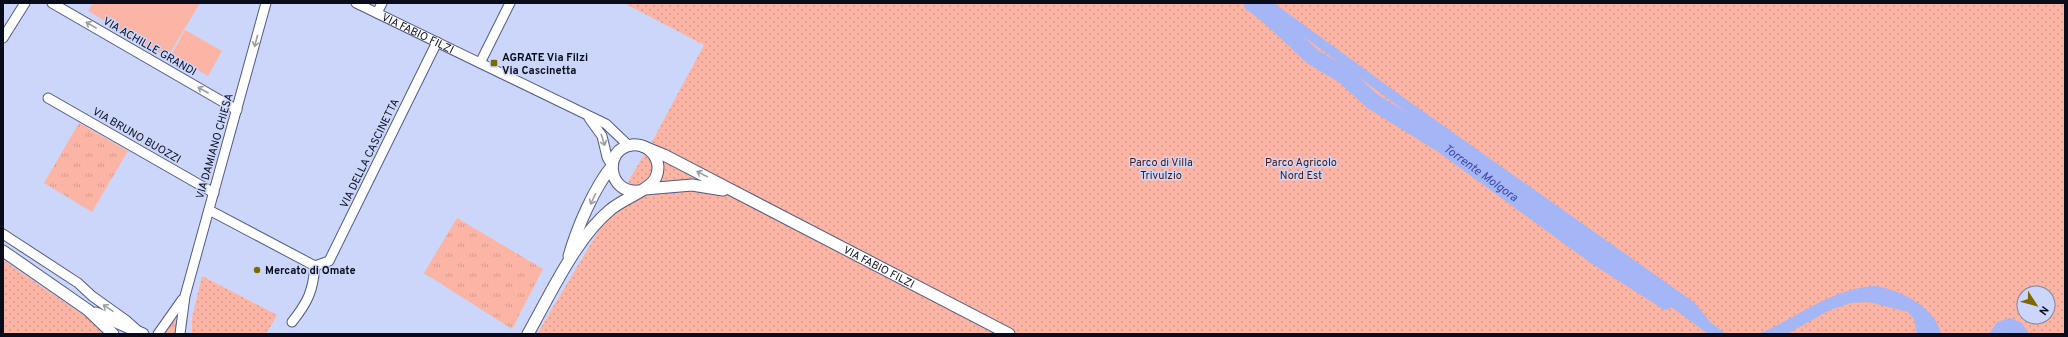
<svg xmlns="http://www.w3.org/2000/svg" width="2068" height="337" font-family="Overpass,sans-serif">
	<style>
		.grass { fill: url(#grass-tufts) }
		.park { fill: url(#park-dots); fill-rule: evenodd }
		.pitch { fill: #fcb4a4 }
		.water { fill: #a5b6f7 }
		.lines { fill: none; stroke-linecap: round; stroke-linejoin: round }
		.river { stroke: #a5b6f7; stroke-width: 17 }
		.minor-casing { stroke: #515b82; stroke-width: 11 }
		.tertiary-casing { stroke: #515b82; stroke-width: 13 }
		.minor { stroke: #fff; stroke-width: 9 }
		.tertiary { stroke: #fff; stroke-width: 11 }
		.oneway { stroke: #9d9ea4 }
		.poi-dot { fill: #806800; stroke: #ccd6fa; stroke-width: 1.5 }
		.labels { text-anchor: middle; stroke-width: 3; stroke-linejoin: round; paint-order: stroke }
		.street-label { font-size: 11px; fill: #090d1b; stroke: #ccd6fa }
		.poi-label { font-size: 11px; font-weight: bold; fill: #090d1b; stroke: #ccd6fa; text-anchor: start }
		.park-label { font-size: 11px; fill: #4d1308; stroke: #ccd6fa }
		.water-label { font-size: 12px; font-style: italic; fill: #3b47a4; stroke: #ccd6fa }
	</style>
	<defs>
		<pattern id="grass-tufts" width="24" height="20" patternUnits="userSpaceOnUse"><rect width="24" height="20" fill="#fcb4a4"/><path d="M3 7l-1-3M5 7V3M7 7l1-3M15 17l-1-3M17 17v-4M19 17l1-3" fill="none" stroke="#d79a8d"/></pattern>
		<pattern id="park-dots" width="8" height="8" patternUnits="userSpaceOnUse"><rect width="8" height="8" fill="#fcb4a4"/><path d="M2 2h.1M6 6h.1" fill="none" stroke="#d79a8d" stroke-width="1.8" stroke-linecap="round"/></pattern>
	</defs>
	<rect width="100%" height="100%" fill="#ccd6fa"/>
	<path class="grass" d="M79,123L128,151L92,212L44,183Z
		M457,218L543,269L512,329L424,273Z
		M175,320H179L177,334H161Z"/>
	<path class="park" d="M624,3H2065V334H537L653,140L704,45ZM2024,293H2048V317H2024Z
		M3,260L98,325L105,334H3Z
		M202,276L277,315L266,334H192V318Z"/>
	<path class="pitch" d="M93,3H200L167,58L88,11Z
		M185,30L222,51L208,76L171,55Z"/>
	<path class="water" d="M1258,3H1274L1407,100L1695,303L1710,322L1726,334H1708Z
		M1876,286C1902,291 1934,306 1941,334H1917L1914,319L1908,312L1869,302L1851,303L1830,310L1787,334H1758C1798,318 1831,288 1876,286Z
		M2010,318L2022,323L2029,334H1989L1997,322Z"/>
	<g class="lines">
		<path class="river" id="s1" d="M1252,3L1269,16L1313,57L1345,76L1372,101L1440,143L1594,255L1666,301"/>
		<defs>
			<g id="minor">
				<path d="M52,3L237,110"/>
				<path id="s2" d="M356,3L606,124L629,146"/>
				<path d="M377,13L382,3"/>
				<path d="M3,38L25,3"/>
				<path d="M480,63L510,3"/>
				<path d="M48,98L214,193"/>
				<path d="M589,118L602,136L607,157L612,166"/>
				<path d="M209,210L315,266L329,261L437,42"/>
				<path d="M3,234L78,283L92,296L127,321L136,329"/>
				<path d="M292,322C308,302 313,291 315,266"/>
				<path d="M158,334L182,300"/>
				<path d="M180,334L185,296L266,3"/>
			</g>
			<g id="tertiary">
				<path id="s3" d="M642,146L664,155L1009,334"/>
				<path d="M645,189L692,185L723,190"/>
				<path d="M3,251L88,310L113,334"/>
				<path d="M569,256C577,228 594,188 612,166"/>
				<path d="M96,313L143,334"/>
				<path d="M528,334C550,295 576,238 610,210C622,199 651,190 656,177C663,161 650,143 632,145C602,149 608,194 638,191"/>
			</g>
		</defs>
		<use href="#minor" class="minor-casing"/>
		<use href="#tertiary" class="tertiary-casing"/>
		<use href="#minor" class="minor"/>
		<use href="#tertiary" class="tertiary"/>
	</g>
	<defs><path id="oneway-shaft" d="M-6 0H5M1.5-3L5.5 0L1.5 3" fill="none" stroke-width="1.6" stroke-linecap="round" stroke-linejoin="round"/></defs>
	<g class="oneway">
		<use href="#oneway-shaft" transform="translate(91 25) rotate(-150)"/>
		<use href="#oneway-shaft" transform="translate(256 41) rotate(105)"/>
		<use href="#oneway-shaft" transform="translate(203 90) rotate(-150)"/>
		<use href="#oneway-shaft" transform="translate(603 140) rotate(72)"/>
		<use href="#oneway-shaft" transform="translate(702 174) rotate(-153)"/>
		<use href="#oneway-shaft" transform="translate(593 199) rotate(116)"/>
		<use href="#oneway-shaft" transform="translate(108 308) rotate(-146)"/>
	</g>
	<g class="poi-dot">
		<rect x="490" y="59" width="8" height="8" rx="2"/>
		<circle cx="257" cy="270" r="4"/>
	</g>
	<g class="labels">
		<g class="street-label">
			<text dy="4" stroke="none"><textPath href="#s2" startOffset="69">VIA FABIO FILZI</textPath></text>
			<text transform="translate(150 46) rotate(30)" y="4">VIA ACHILLE GRANDI</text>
			<text transform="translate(137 135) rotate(30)" y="4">VIA BRUNO BUOZZI</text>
			<text transform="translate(214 146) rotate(-74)" y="4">VIA DAMIANO CHIESA</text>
			<text transform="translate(369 153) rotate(-64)" y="4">VIA DELLA CASCINETTA</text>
			<text dy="4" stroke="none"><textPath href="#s3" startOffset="266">VIA FABIO FILZI</textPath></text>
		</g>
		<g class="poi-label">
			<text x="502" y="61">AGRATE Via Filzi<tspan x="502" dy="13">Via Cascinetta</tspan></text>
			<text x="265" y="274">Mercato di Omate</text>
		</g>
		<g class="park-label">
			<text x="1161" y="166">Parco di Villa<tspan x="1161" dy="13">Trivulzio</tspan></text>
			<text x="1301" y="166">Parco Agricolo<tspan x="1301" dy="13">Nord Est</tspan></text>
		</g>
		<g class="water-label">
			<text dy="4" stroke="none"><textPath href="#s1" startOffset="286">Torrente Molgora</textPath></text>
		</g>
	</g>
	<rect width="2068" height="337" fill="none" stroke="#090d1b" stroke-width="8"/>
	<g transform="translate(2036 305) rotate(126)"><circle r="19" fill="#ccd6fa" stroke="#7e86a1"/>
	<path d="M0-3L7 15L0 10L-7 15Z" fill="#806800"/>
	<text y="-6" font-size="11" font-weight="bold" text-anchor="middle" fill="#090d1b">N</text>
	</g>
</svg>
